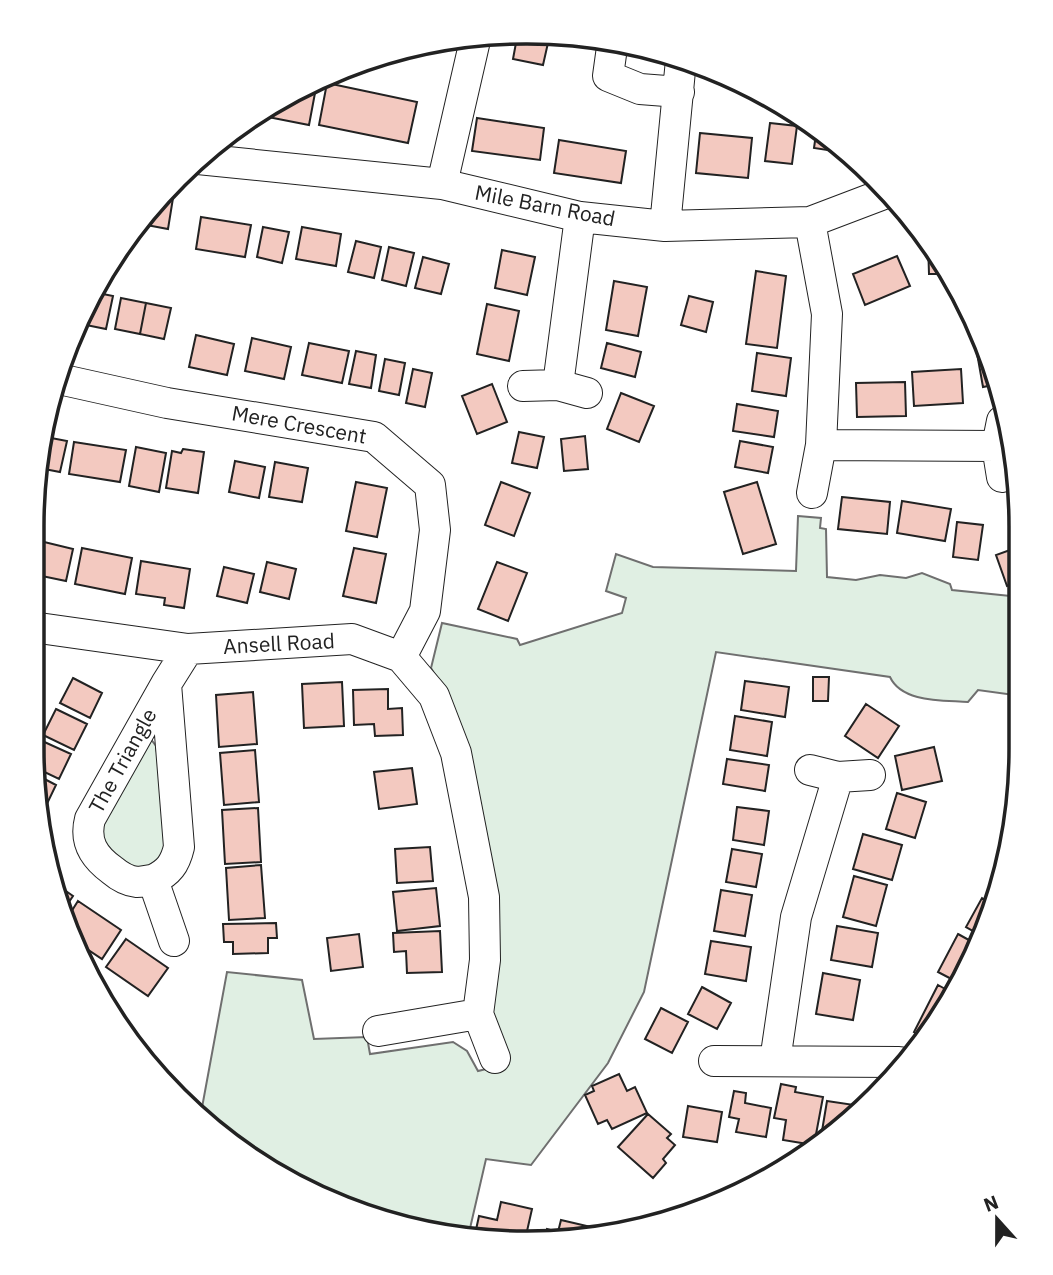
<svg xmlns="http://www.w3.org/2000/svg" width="1053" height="1275" font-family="'IBM Plex Sans',sans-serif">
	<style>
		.green { fill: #e0efe3; stroke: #6f6f6f; stroke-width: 2 }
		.building { fill: #f3c9c0; stroke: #222; stroke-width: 2 }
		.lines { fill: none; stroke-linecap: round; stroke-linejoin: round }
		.minor-casing { stroke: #222; stroke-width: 32 }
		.minor { stroke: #fff; stroke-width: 30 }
		.labels { text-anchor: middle; stroke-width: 5; stroke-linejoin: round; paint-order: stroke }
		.street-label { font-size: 21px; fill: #222; stroke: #fff }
		.rim { fill: none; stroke: #222; stroke-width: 3.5 }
	</style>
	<rect width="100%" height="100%" fill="#fff"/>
	<path class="green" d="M798,516L821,518L820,528L826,529L827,577L856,580L880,575L906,578L922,573L950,584L952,590L1021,597V696L978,690L968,702C944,700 902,703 890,677L716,652L644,992L608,1063L531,1165L486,1159L468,1237L367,1217L252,1160L198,1116L201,1113L227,972L302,980L314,1039L367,1037L370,1054L453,1042L467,1051L478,1071L506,1064L492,1009L453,707L431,668L442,623L517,639L520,645L622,613L626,598L606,591L616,554L653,567L796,571Z
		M150,738L156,746L166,811L165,862L131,873L97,834Z"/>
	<path class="building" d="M518,32L550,34L543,65L513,59Z
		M327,83L417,102L408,143L319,125Z
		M298,90L315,93L309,125L253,114Z
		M477,118L544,128L540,160L472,151Z
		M770,123L797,126L792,164L765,161Z
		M817,127L847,153L814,148Z
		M700,133L752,138L748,178L696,173Z
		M559,140L626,151L621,183L554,173Z
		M160,196L173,198L168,229L141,224L142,218Z
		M201,217L251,225L245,257L196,249Z
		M263,227L289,232L282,263L257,257Z
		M302,227L341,234L336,266L296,259Z
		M356,241L381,247L374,278L348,272Z
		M928,242H931L938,251L950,274H929Z
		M389,247L414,253L406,286L382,280Z
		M502,250L535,257L527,295L495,288Z
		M897,256L910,286L865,305L853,274Z
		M423,257L449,264L441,294L415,288Z
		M756,271L786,276L777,348L746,344Z
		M614,281L647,287L638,336L606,330Z
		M93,292L113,296L106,329L81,324L83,311Z
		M689,296L713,302L706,332L681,325Z
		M121,298L146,303L140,334L115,329Z
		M146,303L171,308L164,339L140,334Z
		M487,304L519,311L509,361L477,354Z
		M196,335L234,344L227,375L189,367Z
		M252,338L291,347L284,379L245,371Z
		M309,343L349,351L342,383L302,375Z
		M607,343L641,352L635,377L601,368Z
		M356,351L376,355L371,388L349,384Z
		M988,351L998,384L983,387L977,353Z
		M757,353L791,358L786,396L752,391Z
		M385,359L405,363L399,395L379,391Z
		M413,369L432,373L425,407L406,403Z
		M961,369L963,403L914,406L912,372Z
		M905,382L906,416L857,417L856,383Z
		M492,384L507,422L477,434L462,396Z
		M621,393L654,406L639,442L607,429Z
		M737,404L778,411L774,437L733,431Z
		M519,432L544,437L537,468L512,463Z
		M585,436L588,469L564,471L561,439Z
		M46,437L67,441L60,472L39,468Z
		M740,441L773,447L768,473L735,467Z
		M74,442L126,450L120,482L69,474Z
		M136,447L166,453L159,492L129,486Z
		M183,449L204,452L198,493L166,488L172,451L181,453Z
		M235,461L265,467L259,498L229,492Z
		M275,462L308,468L302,502L269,497Z
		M356,482L387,488L377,537L346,531Z
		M501,482L530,493L514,536L485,525Z
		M757,482L776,544L743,554L724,492Z
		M842,497L890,502L887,534L838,529Z
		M902,501L951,509L945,541L897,533Z
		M957,522L983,525L978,560L953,557Z
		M32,530L42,532L40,541L73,549L66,581L32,574Z
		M1021,546V581L1007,586L996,555Z
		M82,548L132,558L125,594L75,584Z
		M354,548L386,554L376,603L343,596Z
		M141,561L190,569L184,608L164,605L165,598L136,594Z
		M267,562L296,569L289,599L260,592Z
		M497,562L527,573L508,621L478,609Z
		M224,567L254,574L247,603L217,596Z
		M813,677H829L828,701H813Z
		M73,678L102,693L90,718L60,703Z
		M745,681L789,687L785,717L741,710Z
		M342,682L344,726L304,728L302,684Z
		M388,689V709L402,708L403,735L375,736L374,724L354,725L353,690Z
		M253,692L257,744L219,747L216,695Z
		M866,704L899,726L878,758L845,736Z
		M56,709L87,724L74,750L43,735Z
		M735,716L772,722L767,756L730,750Z
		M40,740L71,754L59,779L34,767L32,756Z
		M934,747L942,781L902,790L895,756Z
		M255,750L259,802L224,805L220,753Z
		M727,759L769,765L765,791L723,784Z
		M412,768L417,804L379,809L374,772Z
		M35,774L56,785L43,812L40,810Z
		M897,793L926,802L915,838L886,829Z
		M737,807L769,811L764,845L733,840Z
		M258,808L261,862L225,864L222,810Z
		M863,834L902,845L892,880L853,869Z
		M430,847L433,881L397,883L395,849Z
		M732,849L762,854L756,887L726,882Z
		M1004,864L997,897L989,893Z
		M261,865L265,918L229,920L226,868Z
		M854,876L887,885L876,926L843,917Z
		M50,880L73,896L63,911Z
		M436,888L440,926L397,931L393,892Z
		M721,890L752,895L745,936L714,931Z
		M982,898L996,906L982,936L966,927Z
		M78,901L121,930L102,959L75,941L66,920Z
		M276,923L277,938H268V953L233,954V942H224L223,924Z
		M837,926L878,933L872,967L831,960Z
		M440,931L442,972L407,973L406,951L394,952L393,933Z
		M359,934L363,967L331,971L327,938Z
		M958,934L978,945L961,984L938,972Z
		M126,939L168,968L148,996L106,967Z
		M711,941L751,947L746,981L705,974Z
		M823,973L860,980L853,1020L816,1014Z
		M938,985L956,995L925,1038L914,1032Z
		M702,987L731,1003L717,1029L688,1014Z
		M661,1008L688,1022L672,1053L645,1039Z
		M619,1074L627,1091L635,1087L647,1113L612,1129L607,1120L598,1124L585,1095L594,1091L592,1086Z
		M781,1084L796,1087L795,1092L823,1097L814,1145L783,1140L786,1120L774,1118Z
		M734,1091L746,1093L745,1103L771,1108L766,1137L736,1132L739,1119L729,1117Z
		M827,1101L861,1106V1108L833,1133L822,1131Z
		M688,1106L722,1112L717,1142L683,1137Z
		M648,1114L671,1134L667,1138L675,1145L663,1159L666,1163L653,1178L618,1147Z
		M501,1202L532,1209L525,1240L494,1242L474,1239L479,1216L497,1220Z
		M561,1220L591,1227L589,1236L544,1239L547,1229L558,1232Z"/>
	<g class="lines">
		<defs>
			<path id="minor" d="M613,40L608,76L640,89L679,92
				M198,159L442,184L580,217L665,226L810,222L889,192
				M442,184L476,36
				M810,222L827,314L821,445L812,493
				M665,226L681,60
				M59,379L167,403L374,437L430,485L435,530L425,611L401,657
				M558,385L580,217
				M523,386L558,385L587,393
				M821,445L997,446
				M1002,477L997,446L1002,421
				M32,627L188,649L352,639L401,657L434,696L456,753L484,897L485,960L478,1014L495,1058
				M810,770L838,777L870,775
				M153,880C148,880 142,882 137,882C127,881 119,876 112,870C94,857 84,842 90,819L166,684
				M174,941L153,880C169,872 175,864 179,847L166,684L188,649
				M378,1031L478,1014
				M714,1061L899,1062L906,1064
				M775,1061L796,917L838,777"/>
		</defs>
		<use href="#minor" class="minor-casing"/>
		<use href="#minor" class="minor"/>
	</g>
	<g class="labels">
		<g class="street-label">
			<text transform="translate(545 206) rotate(11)" y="7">Mile Barn Road</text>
			<text transform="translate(299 425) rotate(10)" y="7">Mere Crescent</text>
			<text transform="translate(279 644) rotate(-3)" y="7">Ansell Road</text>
			<text transform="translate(123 761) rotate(-61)" y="7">The Triangle</text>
		</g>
	</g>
	<path d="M0 0H1053V1275H0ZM526 44H527A482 482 0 0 1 1009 526V749A482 482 0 0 1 527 1231H526A482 482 0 0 1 44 749V526A482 482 0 0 1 526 44Z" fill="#fff" fill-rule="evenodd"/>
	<path class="rim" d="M526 44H527A482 482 0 0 1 1009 526V749A482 482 0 0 1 527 1231H526A482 482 0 0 1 44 749V526A482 482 0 0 1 526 44Z"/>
	<g transform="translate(997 1219) rotate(339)" stroke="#ffffff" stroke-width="5" paint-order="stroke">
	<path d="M0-5L12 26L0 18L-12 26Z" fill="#222222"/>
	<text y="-10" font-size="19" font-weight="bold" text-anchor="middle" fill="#222222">N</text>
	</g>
</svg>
